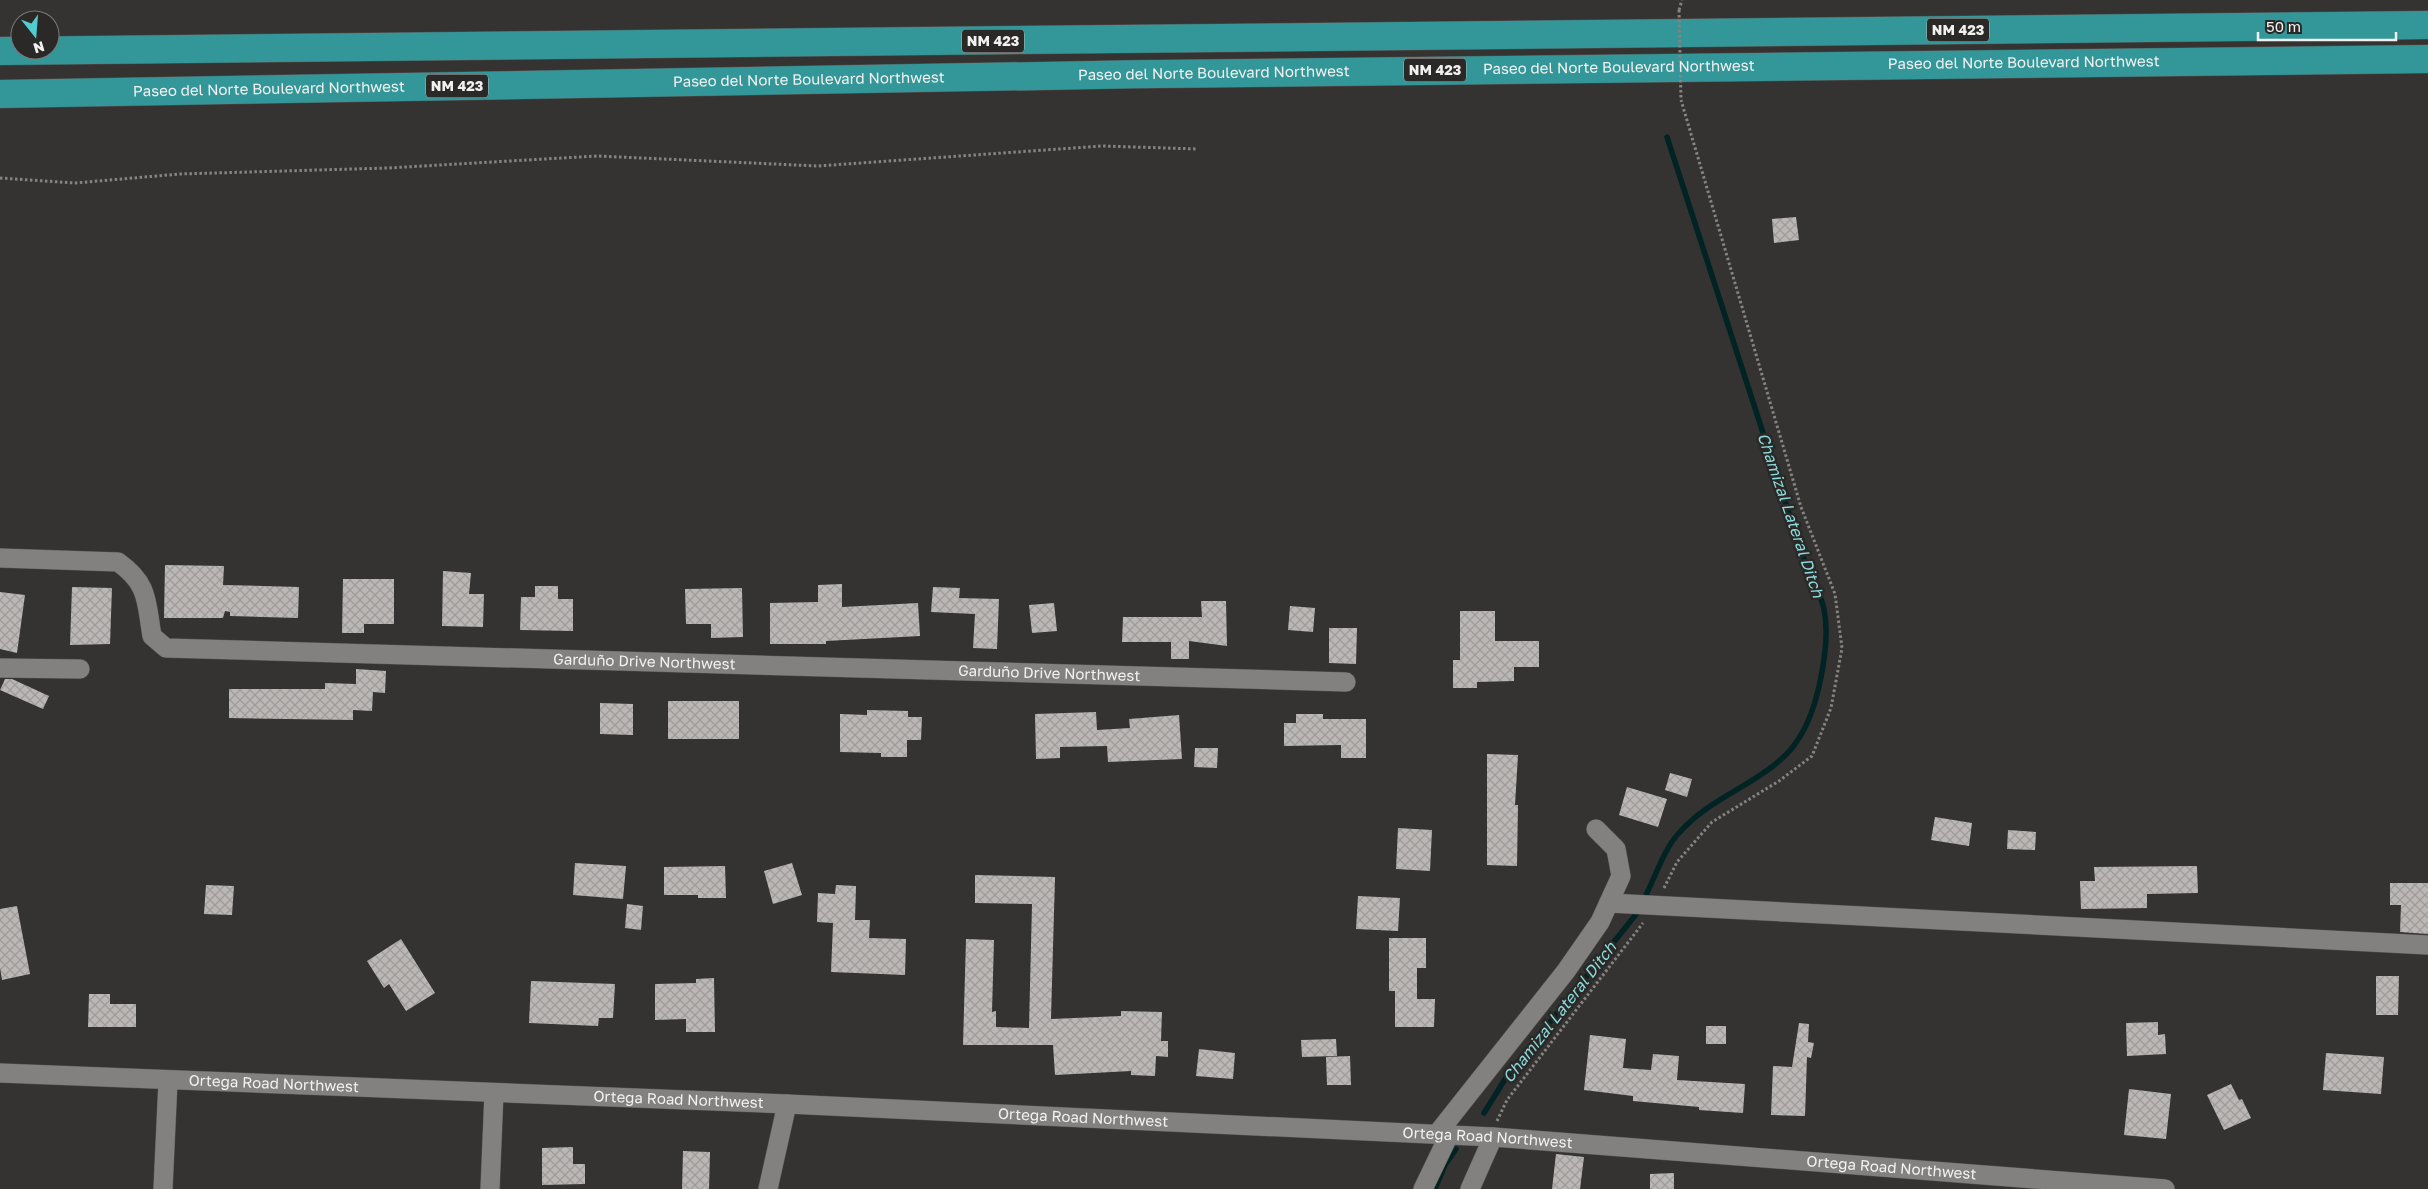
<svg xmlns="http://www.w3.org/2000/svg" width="2428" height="1189" font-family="'Golos Text',sans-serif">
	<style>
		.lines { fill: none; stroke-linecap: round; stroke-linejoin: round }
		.stream { stroke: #012324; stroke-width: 5.5 }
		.building { fill: url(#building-cross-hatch) }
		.minor-casing { stroke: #545351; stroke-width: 20 }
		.highway-casing { stroke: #545351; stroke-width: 29 }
		.path { stroke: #858482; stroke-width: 3; stroke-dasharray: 2.5 2.5; stroke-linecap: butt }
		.minor { stroke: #83817f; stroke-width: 19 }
		.highway { stroke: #339799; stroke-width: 28 }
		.path-bridge { stroke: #858482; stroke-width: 3; stroke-dasharray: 2.5 2.5; stroke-linecap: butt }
		.labels { text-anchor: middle; stroke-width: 5; stroke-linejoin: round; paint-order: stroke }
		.shield { fill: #2b2927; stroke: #b6b5b4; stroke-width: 1 }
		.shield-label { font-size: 14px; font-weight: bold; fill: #f2f1f0 }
		.street-label { font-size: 15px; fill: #f2f1f0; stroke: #2b2927 }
		.water-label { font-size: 16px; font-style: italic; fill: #8bdbdc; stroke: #2b2927 }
	</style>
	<defs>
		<pattern id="building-cross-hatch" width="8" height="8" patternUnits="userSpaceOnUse" patternTransform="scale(1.25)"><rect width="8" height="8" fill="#bab7b5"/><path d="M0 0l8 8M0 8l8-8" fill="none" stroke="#9e9b9a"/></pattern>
	</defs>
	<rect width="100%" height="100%" fill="#353331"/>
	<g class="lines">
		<path class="stream" d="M1646,895C1655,877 1665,848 1678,834C1707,801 1741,791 1773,766C1782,759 1791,751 1797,741C1818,712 1831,644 1824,609C1820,591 1810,574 1803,556L1667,137
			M1484,1113L1507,1076L1637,913
			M1435,1189L1445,1165L1456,1149"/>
	</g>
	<path class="building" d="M1796,217L1799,240L1774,243L1772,219Z
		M165,565L224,566L223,585L299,587L298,618L230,616V612L225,611L223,618H164Z
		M443,571L471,573L469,594H484L483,627L442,626Z
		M343,579H394V624H364V633H342Z
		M842,584V607L918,603L920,636L826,641V644H770V603L818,602V585Z
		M535,586H558V599H573V631L520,630L521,597H535Z
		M72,587L112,588L110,644L70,645Z
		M933,587L960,588L959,598L999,599L997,649L973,648L975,614L931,612Z
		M742,588L743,637L711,638V624H686L685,589Z
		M0,592L25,595L17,653L0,649Z
		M1201,601H1226L1227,646L1189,641V659H1171V642H1122L1123,617H1202Z
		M1054,603L1057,631L1032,633L1029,605Z
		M1290,606L1315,608L1313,632L1288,630Z
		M1460,611H1495V641H1539V667H1514V681L1477,682V688H1453V660H1460Z
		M1329,628H1357L1356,664L1329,663Z
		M356,669L386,671L385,693L373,692L372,711L353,710V720L229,718V689H325V683L356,684Z
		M5,679H12L49,696L43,709L0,690Z
		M668,701H739V739H668Z
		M600,703L633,704V735L600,734Z
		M867,710L908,711V717H922L921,740H907V757H881V753L840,752V714L867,715Z
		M1096,712L1097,730L1130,728L1129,719L1179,715L1182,759L1108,762L1107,746L1060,747V758L1036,759L1035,714Z
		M1296,714H1323V719H1366V758H1341V745L1284,746V723H1296Z
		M1195,748H1218L1217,768L1194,767Z
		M1487,754L1518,755L1515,805H1518L1517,866L1487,865Z
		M1670,773L1692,779L1687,797L1665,790Z
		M1627,787L1667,799L1658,827L1619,815Z
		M1935,817L1972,823L1969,846L1931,840Z
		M1398,828L1432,830L1430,871L1396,869Z
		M2008,830L2036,832L2035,850L2007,849Z
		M575,863L626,866L623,899L573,895Z
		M792,863L802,895L773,904L764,871Z
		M725,866L726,898H698V895H664V867Z
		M2197,866L2198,893L2147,894V908L2081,909L2080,881H2095L2094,867Z
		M975,875L1055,877L1051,1019L1121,1016V1011L1162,1012L1161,1041H1168V1057L1156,1056L1155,1076L1131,1075V1071L1055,1075L1053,1045H963L966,939L994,940L992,1012L996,1011V1027L1029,1028L1032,904L975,903Z
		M2390,883H2428V934L2400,932L2401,905H2390Z
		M206,885L234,886L232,915L204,914Z
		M836,885L856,886L855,920H870L869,938L906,939L905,975L831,972L833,923L817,922L818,893L835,894Z
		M1358,896L1400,898L1398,931L1356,929Z
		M627,904L643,906L641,930L625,928Z
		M17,906L30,974L2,980L0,968V909Z
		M1389,938H1426V968H1417V999H1435L1434,1027H1395V991H1389Z
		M401,939L435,993L406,1011L389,984L384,988L367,961Z
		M2376,976H2399L2398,1015H2376Z
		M714,978L715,1032H686V1019L655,1020V984L696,983V979Z
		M531,981L615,984L613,1018H599L598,1026L529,1023Z
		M89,994H110V1004H136V1027H88Z
		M2158,1022V1035L2165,1034L2166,1054L2127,1056L2126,1023Z
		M1799,1023L1809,1024L1808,1042L1814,1043L1811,1058L1807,1057L1805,1116L1771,1115L1773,1066L1792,1067Z
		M1706,1026H1726V1044H1706Z
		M1590,1035L1626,1039L1623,1068L1651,1070L1653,1054L1679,1056L1677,1080L1745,1084L1743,1113L1699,1110V1107L1633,1101V1096L1584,1090Z
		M1336,1039L1337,1056L1302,1057L1301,1040Z
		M1199,1049L1235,1053L1233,1079L1196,1076Z
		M2326,1053L2384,1057L2381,1094L2323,1090Z
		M1350,1056L1351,1085H1327L1326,1057Z
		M2231,1084L2239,1100L2242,1099L2251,1118L2224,1130L2207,1095Z
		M2129,1089L2171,1094L2166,1139L2124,1135Z
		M573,1147V1164H585V1184L542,1185V1148Z
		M683,1151L710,1152L709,1189H682Z
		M1556,1154L1584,1157L1580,1189H1552Z
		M1674,1173V1189H1650V1174Z"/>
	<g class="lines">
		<defs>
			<g id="minor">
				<path id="s1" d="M0,558L118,562C149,584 146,601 152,636L166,648L1346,682"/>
				<path d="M0,668L80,669"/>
				<path d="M1609,903L2428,945"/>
				<path id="s2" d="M0,1073L787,1104L1493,1137L2165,1189"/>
				<path d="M1437,1134L1566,971L1600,922L1621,876L1616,849L1596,829"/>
				<path d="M163,1189L168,1081"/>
				<path d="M490,1189L494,1093"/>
				<path d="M768,1189L787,1104"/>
				<path d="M1423,1189L1449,1135"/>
				<path d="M1470,1189L1493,1137"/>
			</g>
			<g id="highway">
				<path d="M0,51L2428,25"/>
				<path id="s3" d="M0,94C809,79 1619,65 2428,59"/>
			</g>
		</defs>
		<use href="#minor" class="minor-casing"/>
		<use href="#highway" class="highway-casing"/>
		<path class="path" d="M1679,10L1682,0
			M0,178L75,183L180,174L388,168L597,156L818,166L1102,146L1198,149
			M1664,888L1677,862L1712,822L1779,781L1812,756L1831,708L1842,648L1835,594L1801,507L1681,100
			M1497,1121L1507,1100L1643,923"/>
		<use href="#minor" class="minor"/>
		<use href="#highway" class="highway"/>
		<path class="path-bridge" d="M1679,10L1681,100"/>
	</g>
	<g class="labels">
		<g class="shield">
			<rect x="1927" y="18.5" width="62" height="23" rx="4"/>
			<rect x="962" y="29.5" width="62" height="23" rx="4"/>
			<rect x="1404" y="58.5" width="62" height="23" rx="4"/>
			<rect x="426" y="74.5" width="62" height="23" rx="4"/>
		</g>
		<g class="shield-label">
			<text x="1958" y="35">NM 423</text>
			<text x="993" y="46">NM 423</text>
			<text x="1435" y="75">NM 423</text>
			<text x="457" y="91">NM 423</text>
		</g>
		<g class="street-label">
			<text dy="5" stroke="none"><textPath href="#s3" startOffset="2024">Paseo del Norte Boulevard Northwest</textPath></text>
			<text dy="5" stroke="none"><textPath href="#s3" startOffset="1619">Paseo del Norte Boulevard Northwest</textPath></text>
			<text dy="5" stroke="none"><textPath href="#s3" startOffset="1214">Paseo del Norte Boulevard Northwest</textPath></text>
			<text dy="5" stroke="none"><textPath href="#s3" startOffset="809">Paseo del Norte Boulevard Northwest</textPath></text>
			<text dy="5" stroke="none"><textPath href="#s3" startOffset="269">Paseo del Norte Boulevard Northwest</textPath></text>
			<text dy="5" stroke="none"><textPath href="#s1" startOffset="700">Garduño Drive Northwest</textPath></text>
			<text dy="5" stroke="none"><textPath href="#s1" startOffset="1105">Garduño Drive Northwest</textPath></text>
			<text dy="5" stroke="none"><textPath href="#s2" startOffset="274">Ortega Road Northwest</textPath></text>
			<text dy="5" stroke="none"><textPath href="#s2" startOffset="679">Ortega Road Northwest</textPath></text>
			<text dy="5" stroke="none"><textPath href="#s2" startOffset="1084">Ortega Road Northwest</textPath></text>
			<text dy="5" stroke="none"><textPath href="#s2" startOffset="1489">Ortega Road Northwest</textPath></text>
			<text dy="5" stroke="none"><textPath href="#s2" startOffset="1894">Ortega Road Northwest</textPath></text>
		</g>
		<g class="water-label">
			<text transform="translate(1791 515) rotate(71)" y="6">Chamizal Lateral Ditch</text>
			<text transform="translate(1559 1012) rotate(-52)" y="6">Chamizal Lateral Ditch</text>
		</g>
	</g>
	<g transform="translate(35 35) rotate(163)"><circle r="24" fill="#2b2927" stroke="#7b7977"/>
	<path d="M0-4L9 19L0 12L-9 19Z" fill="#52cdcf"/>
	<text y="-8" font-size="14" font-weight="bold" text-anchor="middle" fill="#f2f1f0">N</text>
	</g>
	<path d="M2258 32v8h138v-8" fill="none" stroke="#f2f1f0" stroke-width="2.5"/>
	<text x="2266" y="32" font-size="15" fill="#f2f1f0" stroke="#2b2927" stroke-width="4" paint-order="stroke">50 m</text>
</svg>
